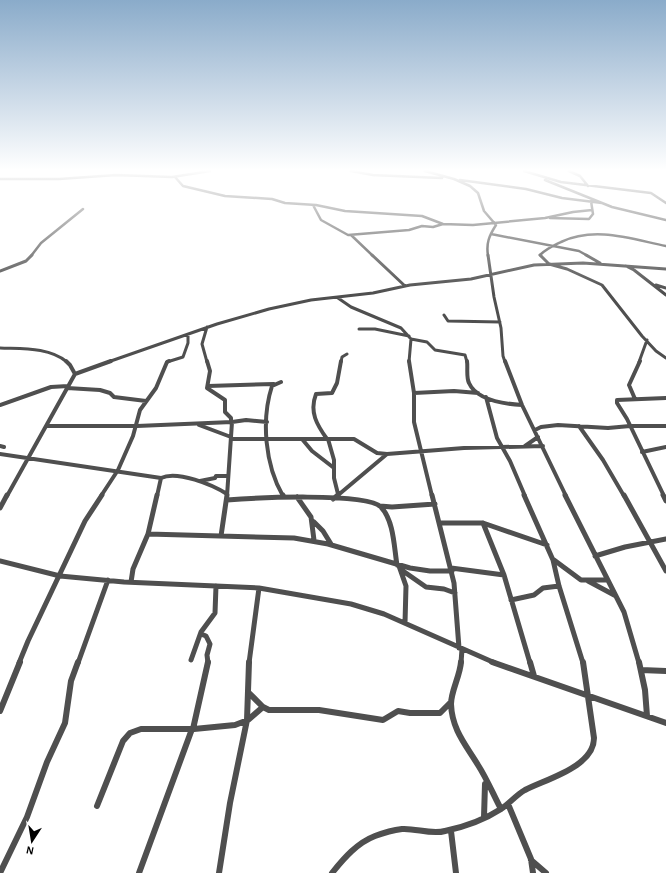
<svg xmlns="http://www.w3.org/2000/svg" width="666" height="873" font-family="'Alegreya Sans',sans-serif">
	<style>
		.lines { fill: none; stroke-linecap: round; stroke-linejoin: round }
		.minor-far4 { stroke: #4f4f4f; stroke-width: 2.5 }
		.minor-far3 { stroke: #4f4f4f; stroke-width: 3 }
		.minor-far2 { stroke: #4f4f4f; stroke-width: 4 }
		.minor-far1 { stroke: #4f4f4f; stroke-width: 5 }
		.minor { stroke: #4f4f4f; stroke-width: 6 }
	</style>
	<rect width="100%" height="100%" fill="#fff"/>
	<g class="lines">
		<path class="minor-far4" d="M351,171L373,175L442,178
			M425,171L454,179L470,186L478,193L484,211L496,225C489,236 486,243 488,256
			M524,171L561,182L651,193L666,203
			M569,171L580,176L588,186
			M175,177L183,186L225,196L272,199L285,203L316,205L345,211L422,216L443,224L473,225L545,218L573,212L592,210
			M0,179H59L116,175L172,177L210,171
			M460,180L526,189L562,198L602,203
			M545,180L612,207L666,220
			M313,205L321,220L348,235L409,230L422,226L433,227L443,224
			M550,218L589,219L593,214L591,201
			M491,234L579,251L588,256
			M351,235L373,256
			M31,256L41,243L83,209
			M541,256L540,255C546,249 553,246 561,242C595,226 631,239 666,246"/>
		<path class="minor-far3" d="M372,255L405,286
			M488,255L494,297L501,328L503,356L505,362
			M540,255L549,264L567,269L602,285L642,336L656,351L666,358
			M586,255L600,263
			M626,266L634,270L666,295
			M0,271L26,261L32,255
			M656,285L666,288
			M338,298L351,307L401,328L411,339L409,362
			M444,315L448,321L500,322
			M207,327L202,344L207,362
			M359,329H375L409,336
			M411,339L427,342L435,350L465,355L467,362
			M0,348C22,349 49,347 67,362
			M108,362L217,324L269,309L311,300L373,293L410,285L471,279L534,265L583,263L666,269
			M167,362L183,357L188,343V334
			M341,362L342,357L347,354
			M639,362L647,340"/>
		<path class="minor-far2" d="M207,361L210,371L207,388L225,400V412L231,418V423
			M409,361L414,393V422L432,496
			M467,361C468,368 466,377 469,383C477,401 505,404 522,405
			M505,361L522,405L566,496
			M75,374L111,361
			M281,382L272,386C261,420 265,465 283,496
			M208,386L274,384
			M67,388L100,390L110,393L114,397L146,401
			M414,393L454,391L478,393
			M486,397L497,438L510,461L525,496
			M635,399L629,385L640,361
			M0,405L51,387L68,386
			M199,425L231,437
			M47,426H137L232,422L246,420L267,422
			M579,426L603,460L624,496
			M535,430L541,427L558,425L608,428L630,426H666
			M231,439H354L377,453L387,454L464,448L543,446
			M302,439L312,451L334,468
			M327,439C317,425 309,412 316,394L332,393L337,383L341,361
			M328,439L334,460V478L338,494
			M0,446L4,447
			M525,446L538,437
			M642,452L666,447
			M0,454L161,478L157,496
			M161,478C177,470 213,485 227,494
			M200,481L215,478L216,476H228
			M7,496L75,374L70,365L66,361
			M101,496L118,470L133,436L140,410L156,388L167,362L169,361
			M227,496L232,422
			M337,496L387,454
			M664,496L627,419L617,403V400L666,398"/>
		<path class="minor-far1" d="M283,495L284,497
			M432,495L454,583L459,648
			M524,495L553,560L559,586L583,663
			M565,495L624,612L639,663
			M624,495L666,571
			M663,495L666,501
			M297,497L311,517L314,540
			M333,499L338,495
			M227,500C251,498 366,492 381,507C394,521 394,547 397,565
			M380,506L392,507L435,504
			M0,508L7,495
			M314,522L323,531L331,544
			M440,523H483L547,545
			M483,523L504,575L530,663
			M148,534L294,538L328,544L410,568L430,571H452
			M221,536L227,495
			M595,556L625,547L666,539
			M554,560L581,580H607
			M0,561L60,576L124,582L259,588L351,604L384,614L495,663
			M399,566L406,586L405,623
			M451,568L504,575
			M403,571L426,587L444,589L455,593
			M588,581L616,596
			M131,582L133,569L148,534L157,495
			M511,600L534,595L543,588L559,586
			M201,634L206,636L210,644L207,655L208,663
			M191,660L201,632L215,613L216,586
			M19,663L28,641L85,521L102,495
			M78,663L108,580
			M249,663L259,588
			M461,663L462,649"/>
		<path class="minor" d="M461,662C460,676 451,691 451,704C452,730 466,745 478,765C487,779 493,794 501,809
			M492,662L666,723
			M530,662L534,676
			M639,662L645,690L647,716
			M641,670L666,671
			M249,693L263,707L269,710H319L383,720L398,711L410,713H440L451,702
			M0,711L20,662
			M193,729L208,662
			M508,804L531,859L533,873
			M97,806L123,741L130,733L141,729H194L235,725L248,720L263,707
			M484,817L485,784
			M451,831L456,873
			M531,860L546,873
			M0,873L27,817L47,762L65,723L71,681L78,662
			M139,873L192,729
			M219,873L230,803L247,720L249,662
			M332,873C344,858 357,843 375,836C383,833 394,830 402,829C416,828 431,835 445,831C464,827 484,820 501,809C509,804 516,795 525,790C546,779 594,767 594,738L583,662"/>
	</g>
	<linearGradient id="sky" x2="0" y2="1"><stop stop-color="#8aabca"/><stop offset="0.58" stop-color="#fff"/><stop offset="1" stop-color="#fff" stop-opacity="0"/></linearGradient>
	<rect width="666" height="293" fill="url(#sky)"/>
	<g transform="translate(32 841) rotate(192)" stroke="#ffffff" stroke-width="3" paint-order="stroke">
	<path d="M0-3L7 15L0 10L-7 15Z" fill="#000000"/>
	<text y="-6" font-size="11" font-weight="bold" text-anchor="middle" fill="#000000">N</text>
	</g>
</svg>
